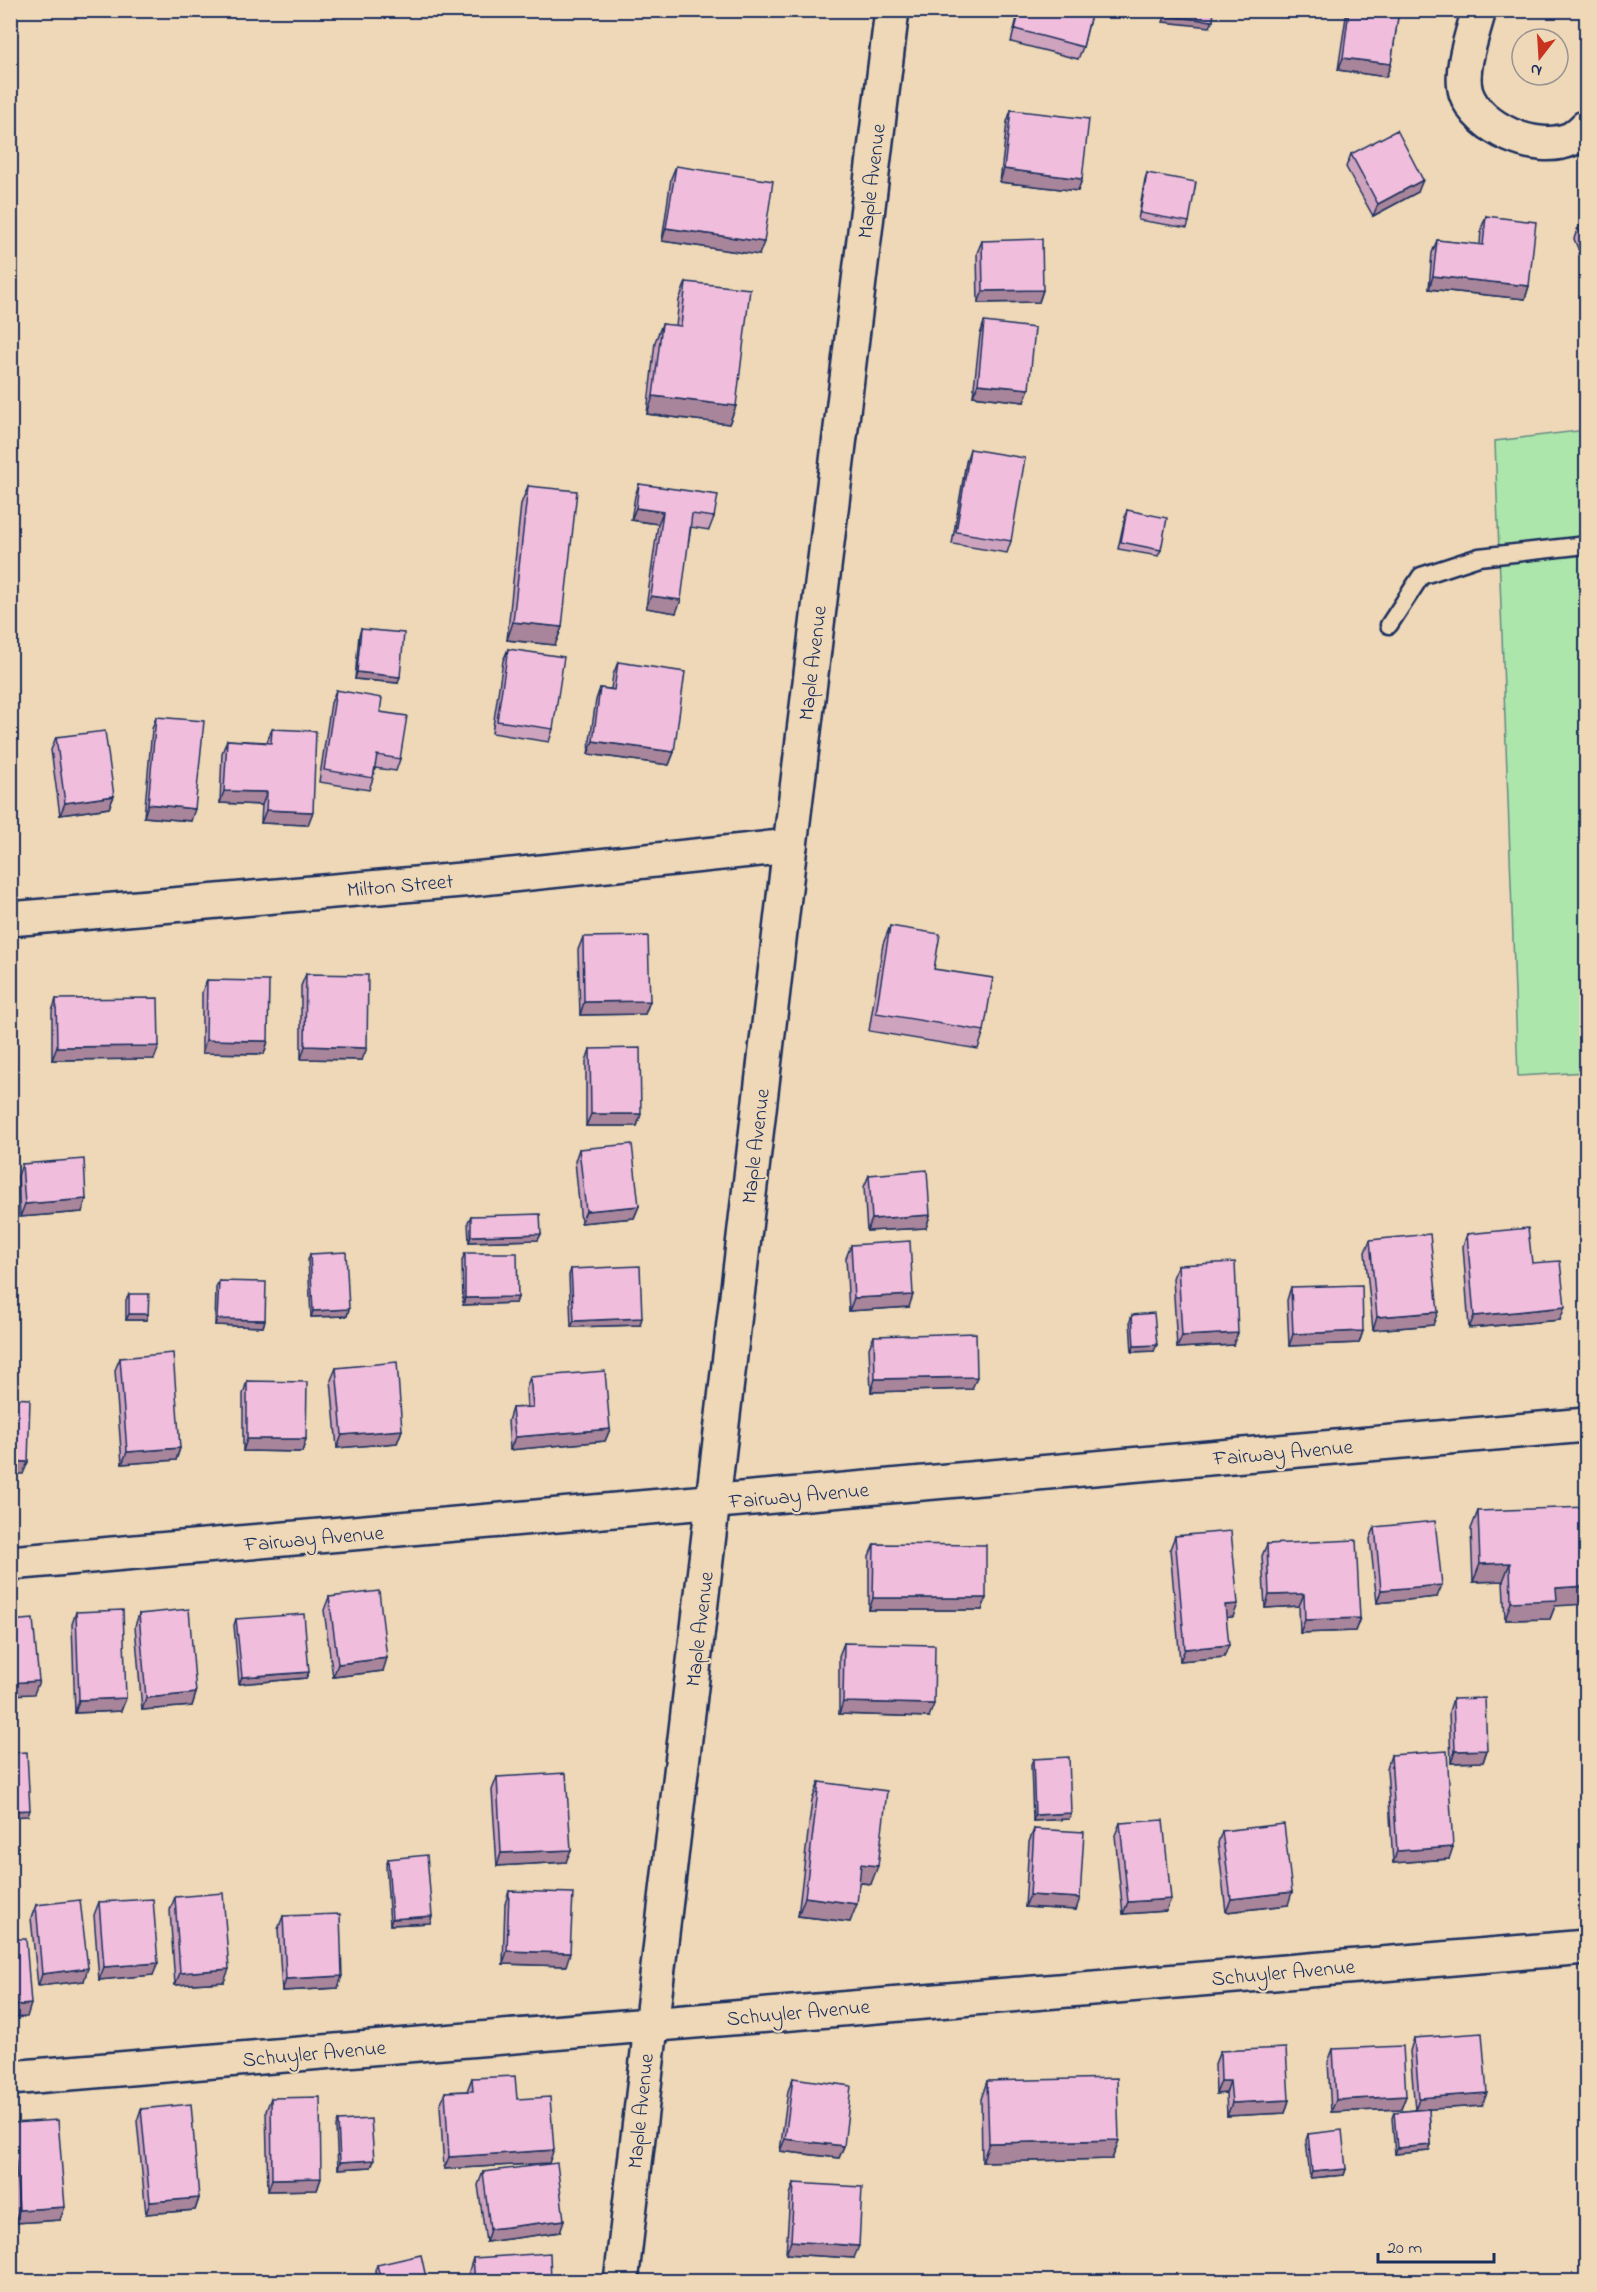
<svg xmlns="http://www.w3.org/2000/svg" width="1597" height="2292" font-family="'Indie Flower',sans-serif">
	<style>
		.green { fill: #ade6aa; stroke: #648a84; stroke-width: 1.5 }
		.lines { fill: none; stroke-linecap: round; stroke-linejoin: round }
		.lane-casing { stroke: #1b2f5e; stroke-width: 21 }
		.street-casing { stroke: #1b2f5e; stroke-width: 38 }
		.secondary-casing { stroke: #1b2f5e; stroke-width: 38 }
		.lane { stroke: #eed8b7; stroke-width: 16 }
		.street { stroke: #eed8b7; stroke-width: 33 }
		.secondary { stroke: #eed8b7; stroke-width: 33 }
		.wall { fill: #cea3bd; stroke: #1b2f5e; stroke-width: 1.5 }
		.shaded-wall { fill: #a8859a; stroke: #1b2f5e; stroke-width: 1.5 }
		.building { fill: #f0bedc; stroke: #1b2f5e; stroke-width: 1.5 }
		.labels { text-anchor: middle; stroke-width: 4.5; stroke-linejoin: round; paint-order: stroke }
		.street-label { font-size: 21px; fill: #1b2f5e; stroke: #eed8b7 }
	</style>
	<rect width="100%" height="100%" fill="#eed8b7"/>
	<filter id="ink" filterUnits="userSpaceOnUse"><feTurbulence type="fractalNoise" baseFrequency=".0167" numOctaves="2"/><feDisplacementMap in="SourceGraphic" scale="12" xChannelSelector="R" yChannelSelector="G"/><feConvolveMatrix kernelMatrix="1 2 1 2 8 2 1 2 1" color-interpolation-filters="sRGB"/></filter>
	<g filter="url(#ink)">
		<path class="green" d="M1586,430V1072L1518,1076L1495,441Z"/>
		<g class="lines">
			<defs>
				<path id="lane" d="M1389,625L1421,576L1479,557L1586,545"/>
				<path id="street" d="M1479,10C1473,33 1459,70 1466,93C1478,129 1537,154 1571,139C1577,136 1582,131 1586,127
					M10,919L473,879L790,846
					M10,1563L1586,1425
					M10,2078L1586,1947"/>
				<path id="secondary" d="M621,2282L790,846L892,10"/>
			</defs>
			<use href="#lane" class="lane-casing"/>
			<use href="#street" class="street-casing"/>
			<use href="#secondary" class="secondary-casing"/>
			<use href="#lane" class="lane"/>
			<use href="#street" class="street"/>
			<use href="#secondary" class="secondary"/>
		</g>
		<path class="wall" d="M1019,10H1092L1083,47L1078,59L1011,42Z
			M1347,10H1399L1391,64L1386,77L1338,70Z
			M1011,110L1082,179L1078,191L1000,182L1007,122Z
			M1351,154L1418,192L1373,216L1346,167Z
			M676,166L759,255L662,241L671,178Z
			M1147,173L1189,222L1187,228L1138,220L1145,179Z
			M1486,216L1529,286L1525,299L1429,289L1432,253L1437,240L1480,245L1481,229Z
			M1587,223V270L1574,239L1578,227Z
			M982,241L1043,290L1039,302L978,303L977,253Z
			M686,282L736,406L729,424L647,414L655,342L662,324L676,326L679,300Z
			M984,322L1024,402L973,396L980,335Z
			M970,449L1011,541L1007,553L952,544L966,462Z
			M639,484L714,517L709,530L691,527L676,613L646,608L658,524L631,520L635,496Z
			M528,486L562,627L555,645L507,640L521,504Z
			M1127,510L1161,550L1158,556L1118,549L1125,517Z
			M361,629L398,683L355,679L359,635Z
			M508,649L553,729L549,742L492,733L503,661Z
			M618,662L674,752L669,765L588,754L596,700L600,688L611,689L613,675Z
			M336,690L380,712L400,759L396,771L375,768L373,778L369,790L319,782L331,703Z
			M156,717L191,821L144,817L152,729Z
			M272,729L308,825L261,823L262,805L220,803L222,753L227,740L267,742Z
			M56,737L114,796L109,808L60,815L51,750Z
			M890,926L934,969L984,1031L978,1049L869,1031L883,944Z
			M583,937L650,1001L645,1014L580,1015L578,950Z
			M306,974L362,1060L301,1059V986Z
			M207,980L268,1041L264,1054L202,1053V992Z
			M56,999L159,1046L154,1059L52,1060V1011Z
			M590,1049L641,1114L637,1126H586V1061Z
			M579,1149L639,1206L634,1218L581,1223L575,1161Z
			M22,1164L86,1199L82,1212L20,1217L18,1176Z
			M869,1175L930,1215L926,1228L867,1231L864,1187Z
			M471,1216L541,1234L538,1240L469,1242L468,1222Z
			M1467,1234L1532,1263L1560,1320L1469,1328L1463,1246Z
			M1370,1240L1433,1325L1373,1330L1365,1252Z
			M851,1245L909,1307L849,1311L846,1258Z
			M465,1253L518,1297L516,1303L463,1305L462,1260Z
			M310,1254L349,1309L347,1316L311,1317L308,1260Z
			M1178,1265L1233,1345L1177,1348L1173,1278Z
			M571,1269L640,1325L571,1327L569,1275Z
			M219,1281L265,1320L263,1327L215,1325L216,1287Z
			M1291,1287L1363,1331L1359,1343L1289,1346L1287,1300Z
			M129,1294L148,1314L146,1320H126V1300Z
			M1132,1315L1154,1351L1132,1352L1130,1321Z
			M874,1336L972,1389L871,1392L869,1348Z
			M120,1358L180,1448L176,1460L122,1464L115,1370Z
			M336,1368L402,1430L397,1443L337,1448L331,1380Z
			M530,1377L610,1429L605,1441L510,1450L508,1421L512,1408L527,1407L526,1389Z
			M247,1381L306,1439L302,1452L243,1451V1394Z
			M1478,1511L1555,1606L1550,1619L1505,1620L1503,1581L1473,1582L1471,1529Z
			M1375,1527L1437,1597L1377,1603L1370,1539Z
			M1175,1536L1233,1617H1226L1224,1657L1180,1661L1170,1549Z
			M874,1544L986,1598L982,1610H869V1556Z
			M1267,1544L1360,1618L1355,1631L1300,1633L1299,1606L1265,1608L1262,1556Z
			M329,1597L383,1671L333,1677L324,1610Z
			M76,1612L126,1698L121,1711L75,1713L72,1624Z
			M139,1614L196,1693L192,1706L142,1710L135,1626Z
			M236,1619L309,1672L306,1678L239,1684L234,1625Z
			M844,1643L929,1717L839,1714V1656Z
			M1453,1699L1487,1750L1483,1762L1451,1763L1449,1711Z
			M1391,1755L1449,1859L1393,1863L1387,1768Z
			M1033,1759L1071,1813L1069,1819L1033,1821L1031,1765Z
			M497,1777L566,1862L497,1866L492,1790Z
			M819,1782L871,1884L859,1883L850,1922L798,1916L812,1800Z
			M1120,1823L1166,1911L1123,1914L1115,1835Z
			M1034,1829L1076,1910L1025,1907L1029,1842Z
			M1222,1831L1288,1905L1226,1912L1218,1843Z
			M388,1859L432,1916L430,1923L390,1925L386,1865Z
			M509,1891L566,1966L503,1964L505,1904Z
			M175,1897L224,1982L175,1985L170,1910Z
			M99,1902L153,1975L99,1980L94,1915Z
			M36,1905L84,1981L38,1986L31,1918Z
			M283,1916L338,1988L282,1991L278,1929Z
			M1414,2038L1482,2106L1429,2109L1431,2145L1429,2151L1395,2154L1392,2118L1394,2112L1415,2110L1410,2051Z
			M1333,2049L1406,2096L1401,2109L1331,2112L1328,2062Z
			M1220,2051L1289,2100L1285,2113L1227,2116L1226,2093L1216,2094L1215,2064Z
			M472,2078L549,2163L444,2169L440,2105L445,2092L467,2091Z
			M793,2078L844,2146L839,2158L780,2151L788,2091Z
			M987,2081L1119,2140L1112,2159L982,2162L981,2099Z
			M271,2098L321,2178L317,2190L268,2191L266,2111Z
			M141,2109L199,2198L195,2210L146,2214L137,2121Z
			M338,2121L371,2167L338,2169L336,2127Z
			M13,2123L60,2220L15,2223L10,2167V2129Z
			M1308,2134L1346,2169L1344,2175L1310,2178L1306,2140Z
			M483,2172L560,2232L486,2242L478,2185Z
			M794,2183L854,2258L786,2254L790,2195Z
			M473,2258L551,2282H469V2271Z
			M377,2265L427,2282H377L375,2271Z"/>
		<path class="shaded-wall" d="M1165,16L1213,21L1210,27L1163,22Z
			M1343,58L1391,64L1386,77L1338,70Z
			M1004,169L1082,179L1078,191L1000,182Z
			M1423,180L1418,192L1373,216L1378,204Z
			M666,228L764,242L759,255L662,241Z
			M1433,276L1529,286L1525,299L1429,289Z
			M1043,290L1039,302L978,303L983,291Z
			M978,384L1029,389L1024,402L973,396Z
			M653,396L736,406L729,424L647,414Z
			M636,508L663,512L658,524L631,520Z
			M651,596L681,600L676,613L646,608Z
			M513,622L562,627L555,645L507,640Z
			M357,672L400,677L398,683L355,679Z
			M593,741L674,752L669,765L588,754Z
			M224,791L267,792L262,805L220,803Z
			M114,796L109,808L60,815L65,803Z
			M148,804L195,809L191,821L144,817Z
			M266,810L313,812L308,825L261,823Z
			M650,1001L645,1014L580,1015L584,1002Z
			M206,1040L268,1041L264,1054L202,1053Z
			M159,1046L154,1059L52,1060L57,1047Z
			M305,1046L367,1048L362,1060L301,1059Z
			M10,1067H16L10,1080Z
			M591,1114H641L637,1126H586Z
			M86,1199L82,1212L20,1217L25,1204Z
			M639,1206L634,1218L581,1223L586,1211Z
			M930,1215L926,1228L867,1231L872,1219Z
			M541,1234L538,1240L469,1242L471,1236Z
			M913,1295L909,1307L849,1311L854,1298Z
			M518,1297L516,1303L463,1305L465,1298Z
			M1565,1307L1560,1320L1469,1328L1474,1316Z
			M349,1309L347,1316L311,1317L313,1311Z
			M1438,1312L1433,1325L1373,1330L1377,1317Z
			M129,1314H148L146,1320H126Z
			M642,1318L640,1325L571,1327L574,1321Z
			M217,1319L265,1320L263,1327L215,1325Z
			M1363,1331L1359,1343L1289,1346L1293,1334Z
			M1238,1333L1233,1345L1177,1348L1182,1336Z
			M1157,1345L1154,1351L1132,1352L1134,1346Z
			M977,1377L972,1389L871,1392L875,1379Z
			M610,1429L605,1441L510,1450L515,1437Z
			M402,1430L397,1443L337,1448L342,1435Z
			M247,1439H306L302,1452L243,1451Z
			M180,1448L176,1460L122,1464L127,1452Z
			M10,1461L28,1462L23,1474H10Z
			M1510,1563L1503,1581L1473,1582L1480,1564Z
			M1442,1585L1437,1597L1377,1603L1381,1590Z
			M1587,1586V1604L1555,1606L1550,1619L1505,1620L1511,1602L1556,1588Z
			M1304,1594L1299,1606L1265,1608L1269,1595Z
			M873,1598H986L982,1610H869Z
			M1238,1604L1233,1617L1221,1618L1225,1605Z
			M1360,1618L1355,1631L1300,1633L1305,1620Z
			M1229,1645L1224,1657L1180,1661L1185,1649Z
			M387,1658L383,1671L333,1677L338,1664Z
			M309,1672L306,1678L239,1684L242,1677Z
			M39,1681L34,1694L10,1695V1683Z
			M196,1693L192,1706L142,1710L146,1698Z
			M126,1698L121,1711L75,1713L79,1700Z
			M843,1702L934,1704L929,1717L839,1714Z
			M1487,1750L1483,1762L1451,1763L1455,1751Z
			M30,1810L28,1816L10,1817V1811Z
			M1071,1813L1069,1819L1033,1821L1035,1815Z
			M1453,1847L1449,1859L1393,1863L1397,1851Z
			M571,1850L566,1862L497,1866L501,1853Z
			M861,1864L878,1866L871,1884L855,1882Z
			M1292,1892L1288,1905L1226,1912L1231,1899Z
			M1030,1895L1080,1898L1076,1910L1025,1907Z
			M805,1897L857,1904L850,1922L798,1916Z
			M1171,1899L1166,1911L1123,1914L1128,1902Z
			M432,1916L430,1923L390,1925L392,1919Z
			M507,1951L570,1953L566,1966L503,1964Z
			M158,1963L153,1975L99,1980L104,1967Z
			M88,1968L84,1981L38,1986L42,1974Z
			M229,1969L224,1982L175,1985L180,1973Z
			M342,1976L338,1988L282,1991L286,1979Z
			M31,2004L27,2017L10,2018V2006Z
			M1221,2081H1230L1226,2093L1216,2094Z
			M1487,2093L1482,2106L1415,2110L1419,2098Z
			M1406,2096L1401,2109L1331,2112L1336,2100Z
			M1289,2100L1285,2113L1227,2116L1232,2103Z
			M785,2139L844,2146L839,2158L780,2151Z
			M1119,2140L1112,2159L982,2162L989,2143Z
			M1431,2145L1429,2151L1395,2154L1397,2148Z
			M554,2150L549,2163L444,2169L449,2157Z
			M374,2160L371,2167L338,2169L340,2162Z
			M1346,2169L1344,2175L1310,2178L1312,2172Z
			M321,2178L317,2190L268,2191L272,2179Z
			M199,2198L195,2210L146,2214L150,2202Z
			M65,2207L60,2220L15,2223L19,2210Z
			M564,2220L560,2232L486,2242L490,2229Z
			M791,2241L859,2246L854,2258L786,2254Z"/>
		<path class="building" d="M1020,10H1092L1083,47L1015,29Z
			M1166,10H1214L1213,21L1165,16Z
			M1349,10H1399L1391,64L1343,58Z
			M1011,110L1089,119L1082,179L1004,169Z
			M1397,130L1423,180L1378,204L1351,154Z
			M676,166L773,181L764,242L666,228Z
			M1147,173L1196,182L1189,222L1140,213Z
			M1486,216L1536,222L1529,286L1433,276L1437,240L1483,245Z
			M1587,223V246L1578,227Z
			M1042,239L1043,290L983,291L982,241Z
			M686,282L750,289L736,406L653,396L662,324L681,326Z
			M984,322L1035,328L1029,389L978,384Z
			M970,449L1025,458L1011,541L956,532Z
			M639,484L718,495L714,517L692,514L681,600L651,596L663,512L636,508Z
			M528,486L577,491L562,627L513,622Z
			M1127,510L1167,518L1161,550L1121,542Z
			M361,629L404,633L400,677L357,672Z
			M508,649L564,657L553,729L497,721Z
			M618,662L685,672L674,752L593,741L600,688L614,690Z
			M336,690L382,698L380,712L407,716L400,759L377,755L373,778L324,770Z
			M156,717L204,721L195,809L148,804Z
			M272,729L316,731L313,812L266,810L267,792L224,791L227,740L271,743Z
			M105,731L114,796L65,803L56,737Z
			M890,926L940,934L934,969L993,978L984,1031L876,1013Z
			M648,936L650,1001L584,1002L583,937Z
			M306,974L368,975L367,1048L305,1046Z
			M207,980L269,981L268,1041L206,1040Z
			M158,998L159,1046L57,1047L56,999Z
			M10,1012H12L16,1067H10Z
			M640,1048L641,1114H591L590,1049Z
			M632,1144L639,1206L586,1211L579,1149Z
			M84,1159L86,1199L25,1204L22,1164Z
			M927,1170L930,1215L872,1219L869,1175Z
			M540,1214L541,1234L471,1236V1216Z
			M1528,1228L1532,1263L1560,1261L1565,1307L1474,1316L1467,1234Z
			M1430,1234L1438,1312L1377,1317L1370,1240Z
			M910,1241L913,1295L854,1298L851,1245Z
			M346,1252L349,1309L313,1311L310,1254Z
			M465,1253H517L518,1297L465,1298Z
			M1235,1262L1238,1333L1182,1336L1178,1265Z
			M640,1266L642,1318L574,1321L571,1269Z
			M219,1281L266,1282L265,1320L217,1319Z
			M1362,1285L1363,1331L1293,1334L1291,1287Z
			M129,1294H149L148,1314H129Z
			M1154,1313L1157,1345L1134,1346L1132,1315Z
			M976,1333L977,1377L875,1379L874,1336Z
			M173,1353L180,1448L127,1452L120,1358Z
			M397,1362L402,1430L342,1435L336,1368Z
			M605,1371L610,1429L515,1437L512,1408L533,1407L530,1377Z
			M247,1381L307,1382L306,1439H247Z
			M10,1398L30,1399L28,1462L10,1461Z
			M1587,1507V1586L1556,1588L1557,1600L1511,1602L1510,1563L1480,1564L1478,1511Z
			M1435,1521L1442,1585L1381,1590L1375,1527Z
			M1231,1531L1238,1604L1225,1605L1229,1645L1185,1649L1175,1536Z
			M1356,1540L1360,1618L1305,1620L1304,1594L1269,1595L1267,1544Z
			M874,1544L986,1545V1598H873Z
			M379,1591L387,1658L338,1664L329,1597Z
			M189,1609L196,1693L146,1698L139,1614Z
			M123,1610L126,1698L79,1700L76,1612Z
			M304,1614L309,1672L242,1677L236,1619Z
			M33,1619L39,1681L10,1683V1621Z
			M844,1643L935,1645L934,1704L843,1702Z
			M1485,1698L1487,1750L1455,1751L1453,1699Z
			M1447,1751L1453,1847L1397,1851L1391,1755Z
			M27,1752L30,1810L10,1811V1753Z
			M1069,1757L1071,1813L1035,1815L1033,1759Z
			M566,1773L571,1850L501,1853L497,1777Z
			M819,1782L887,1791L878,1866L861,1864L857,1904L805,1897Z
			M1163,1820L1171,1899L1128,1902L1120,1823Z
			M1284,1824L1292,1892L1231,1899L1222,1831Z
			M1034,1829L1084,1832L1080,1898L1030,1895Z
			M427,1855L432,1916L392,1919L388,1859Z
			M509,1891L573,1893L570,1953L507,1951Z
			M223,1893L229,1969L180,1973L175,1897Z
			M153,1899L158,1963L104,1967L99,1902Z
			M80,1900L88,1968L42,1974L36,1905Z
			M340,1914L342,1976L286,1979L283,1916Z
			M10,1927H13L14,1939H26L31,2004L10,2006Z
			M1482,2033L1487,2093L1419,2098L1414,2038Z
			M1403,2046L1406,2096L1336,2100L1333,2049Z
			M1286,2048L1289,2100L1232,2103L1230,2081H1221L1220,2051Z
			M515,2076L517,2099L550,2097L554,2150L449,2157L445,2092L473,2091L472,2078Z
			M793,2078L851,2086L844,2146L785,2139Z
			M1117,2078L1119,2140L989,2143L987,2081Z
			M320,2097L321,2178L272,2179L271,2098Z
			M191,2104L199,2198L150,2202L141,2109Z
			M1429,2109L1431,2145L1397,2148L1394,2112Z
			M371,2119L374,2160L340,2162L338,2121Z
			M58,2120L65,2207L19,2210L13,2123Z
			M1342,2130L1346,2169L1312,2172L1308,2134Z
			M557,2163L564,2220L490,2229L483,2172Z
			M794,2183L862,2187L859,2246L791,2241Z
			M550,2253L551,2282H475L473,2258Z
			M421,2255L427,2282H381L377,2265Z"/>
	</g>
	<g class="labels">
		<g class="street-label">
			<text transform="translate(871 181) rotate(-83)" y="7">Maple Avenue</text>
			<text transform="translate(812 663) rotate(-83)" y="7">Maple Avenue</text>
			<text transform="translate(400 885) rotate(-5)" y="7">Milton Street</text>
			<text transform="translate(755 1146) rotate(-83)" y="7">Maple Avenue</text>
			<text transform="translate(1283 1452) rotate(-5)" y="7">Fairway Avenue</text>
			<text transform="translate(799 1495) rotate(-5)" y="7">Fairway Avenue</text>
			<text transform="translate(314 1538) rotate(-5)" y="7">Fairway Avenue</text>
			<text transform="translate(699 1629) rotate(-83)" y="7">Maple Avenue</text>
			<text transform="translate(1283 1972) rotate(-5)" y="7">Schuyler Avenue</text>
			<text transform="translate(798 2012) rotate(-5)" y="7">Schuyler Avenue</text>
			<text transform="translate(314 2053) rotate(-5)" y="7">Schuyler Avenue</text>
			<text transform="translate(640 2111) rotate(-84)" y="7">Maple Avenue</text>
		</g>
	</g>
	<rect width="1597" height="2292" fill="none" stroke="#eed8b7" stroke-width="36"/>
	<rect x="18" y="18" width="1561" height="2256" fill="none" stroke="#1b2f5e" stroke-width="2" filter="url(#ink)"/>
	<g transform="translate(1540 57) rotate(197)"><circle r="28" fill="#eed8b7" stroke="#9a9493" stroke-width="1.5"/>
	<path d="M0-4.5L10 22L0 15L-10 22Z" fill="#c8321e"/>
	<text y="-9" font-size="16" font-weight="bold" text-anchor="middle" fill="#1b2f5e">N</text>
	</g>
	<path d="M1378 2253v9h116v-9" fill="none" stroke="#1b2f5e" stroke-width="3"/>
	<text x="1387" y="2253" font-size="18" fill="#1b2f5e" stroke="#eed8b7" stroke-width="4.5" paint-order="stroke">20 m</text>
</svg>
